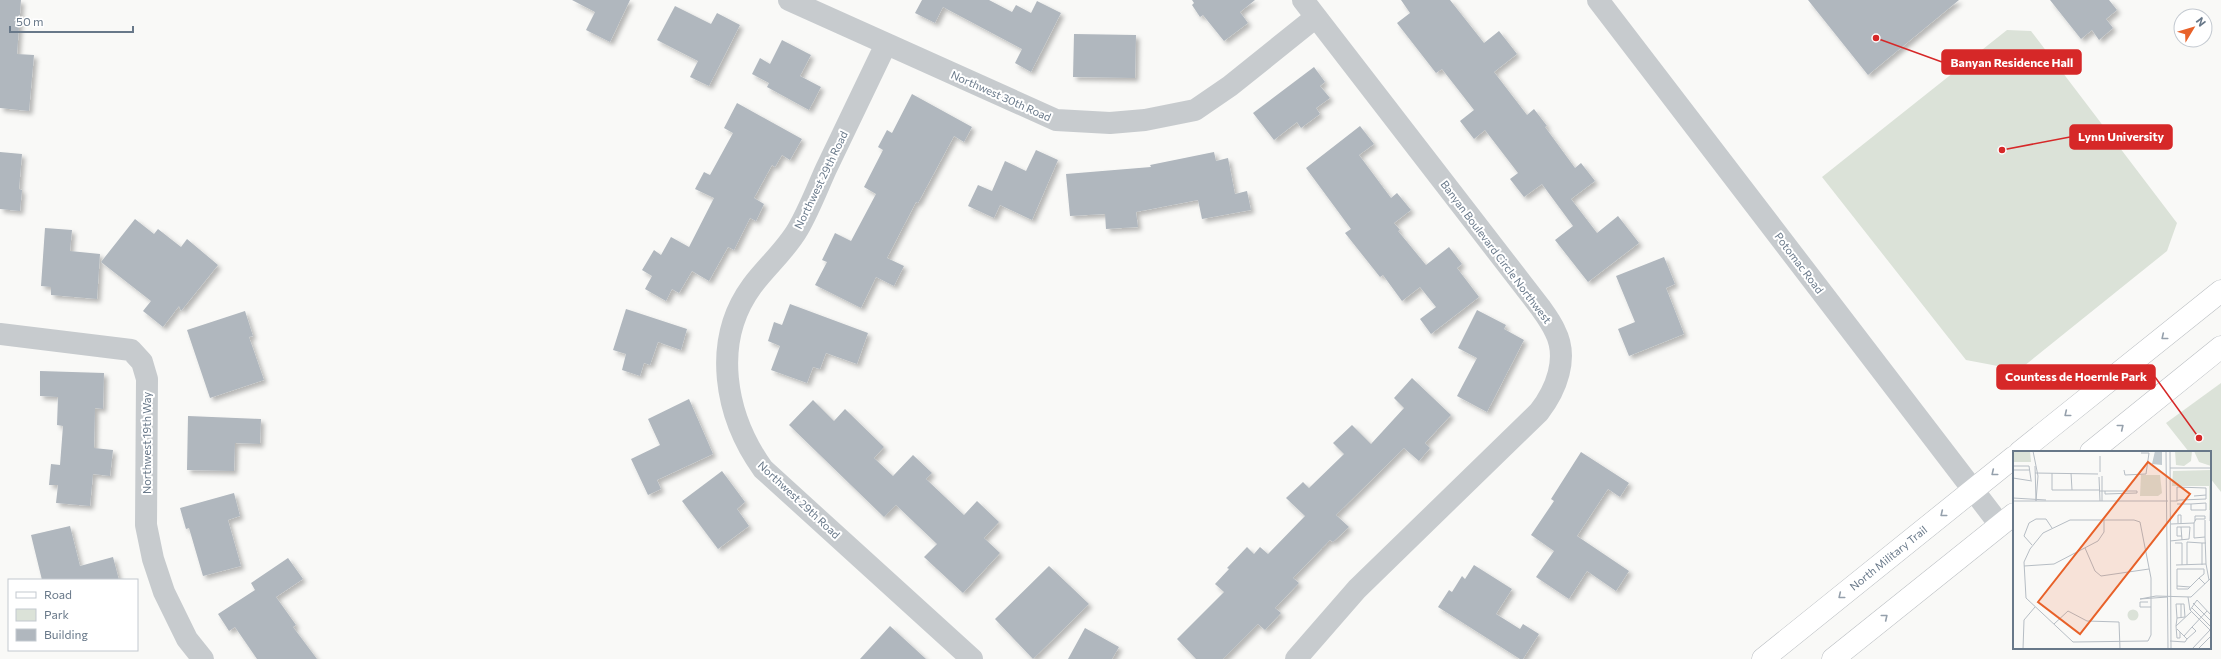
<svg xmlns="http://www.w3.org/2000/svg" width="2221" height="659" font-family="Commissioner,sans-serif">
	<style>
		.green { fill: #dbe2d8 }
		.building { fill: #b0b7be; filter: url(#shadow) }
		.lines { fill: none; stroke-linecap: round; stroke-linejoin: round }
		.major-casing { stroke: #babec2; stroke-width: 23 }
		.minor { stroke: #c7cbce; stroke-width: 22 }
		.major { stroke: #fff; stroke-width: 22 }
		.oneway { stroke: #95a0ac }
		.labels { text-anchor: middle; stroke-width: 4; stroke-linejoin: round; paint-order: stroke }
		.street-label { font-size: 11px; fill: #687889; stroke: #fff }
		.inset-road { fill: none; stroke: #b6bdc4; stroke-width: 1 }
		.view { fill: #e86129; fill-opacity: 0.15; stroke: #e86129; stroke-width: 2 }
		.inset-edge { fill: none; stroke: #687889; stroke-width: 2 }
		.leader { fill: none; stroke: #d62828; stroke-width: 1.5 }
		.callout-dot { fill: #d62828; stroke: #fff; stroke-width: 1.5 }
		.callout { fill: #d62828; stroke: #d62828; stroke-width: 1.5 }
		.callout-label { font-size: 12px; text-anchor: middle; font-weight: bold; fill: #fff }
	</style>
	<defs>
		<filter id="shadow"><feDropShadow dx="3.5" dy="3.5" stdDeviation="2" flood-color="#0004"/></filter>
	</defs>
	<rect width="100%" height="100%" fill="#f9f9f7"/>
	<path class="green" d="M2007,30L2031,31L2177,223L2167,251L2019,370L1966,360L1822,177Z
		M2221,383V492L2210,478V452H2189L2166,423Z"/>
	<path class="building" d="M0,0H21L17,54L34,55L29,111L0,108Z
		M572,0H630L610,42L586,30L595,12Z
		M922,0H989L1012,12L1016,5L1031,13L1037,1L1061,13L1031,72L1015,63L1022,49L943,7L935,23L915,13Z
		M1192,0H1255L1240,12L1248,23L1224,41L1203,15L1200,17L1192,5L1194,3Z
		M1401,0H1450L1484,43L1499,31L1517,54L1494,72L1527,115L1534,109L1547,126L1545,127L1575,168L1581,163L1595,181L1571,199L1597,233L1618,216L1639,243L1588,282L1555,240L1573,226L1542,184L1524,197L1510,179L1518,173L1485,130L1474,139L1460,121L1474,110L1442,69L1436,73L1397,23L1410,13Z
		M1808,0H1959L1868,75Z
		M2050,0H2109L2117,10L2106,19L2113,28L2099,40L2092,30L2081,39Z
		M675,6L711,24L717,13L740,25L709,86L690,77L698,61L657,40Z
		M1074,34L1136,35L1135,78L1073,77Z
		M782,40L811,55L800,76L821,87L809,110L767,87L769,83L752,74L760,58L770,64Z
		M1314,67L1325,82L1320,86L1330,98L1316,108L1320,114L1301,128L1297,122L1274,140L1253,113Z
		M912,94L972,127L964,142L954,136L918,203L916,202L887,258L904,266L894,286L876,277L861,308L815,285L827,262L822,260L835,233L851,241L876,194L864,187L883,150L878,147L887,130L892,133Z
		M737,103L802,139L790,160L782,155L775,167L772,165L754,198L764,204L756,221L750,218L734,250L728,247L709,281L692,271L679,293L672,289L666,301L645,289L652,276L642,270L654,250L661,255L671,237L689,247L714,198L695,189L704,172L710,175L733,133L724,128Z
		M1360,126L1374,144L1359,155L1391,198L1397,193L1411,210L1394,223L1400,230L1398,231L1426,265L1449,247L1462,264L1457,268L1479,297L1431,334L1420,319L1436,307L1420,287L1402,301L1383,275L1380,277L1345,233L1351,229L1306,168Z
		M1036,150L1058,160L1032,220L1000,205L994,218L968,206L978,185L992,191L1005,161L1026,171Z
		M0,152L22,154L19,189L22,190L20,211L0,209Z
		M1214,152L1216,161L1228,158L1235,194L1247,191L1251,210L1202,219L1198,200L1136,212L1138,227L1106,229L1105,214L1070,216L1066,174L1151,167L1150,165Z
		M135,219L154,234L158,229L181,247L187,239L218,265L181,311L179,306L163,327L143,311L151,301L101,262Z
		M45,228L72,230L70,251L100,254L97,299L51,295V287L41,286Z
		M1664,257L1675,284L1666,288L1684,334L1629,356L1618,329L1635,322L1616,276Z
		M790,304L868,333L857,364L826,353L820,369L813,367L807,383L771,370L780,346L768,341L774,322L782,325Z
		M626,309L687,329L681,350L658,342L650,365L644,363L640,376L622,370L626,354L613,350Z
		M1477,310L1506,325L1504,329L1524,340L1487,412L1457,396L1477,358L1458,348Z
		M245,311L253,336L249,337L264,380L210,398L187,330Z
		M40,371L104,373L103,409L95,408L94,448L113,450L110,476L93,474L90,506L56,503L58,485H49L51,464L60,465L63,426L57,425L58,397L40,396Z
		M1412,378L1451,415L1425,443L1430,448L1419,461L1404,448L1336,515L1349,527L1333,542L1330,540L1293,578L1299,583L1275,608L1281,613L1265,630L1258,624L1223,659H1196L1177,639L1224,592L1215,584L1229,569L1227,568L1247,547L1254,554L1260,547L1268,554L1305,516L1286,498L1303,482L1309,488L1344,454L1333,443L1352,425L1371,444L1404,408L1394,398Z
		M689,399L713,454L657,480L661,489L648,495L631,459L660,445L648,419Z
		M813,400L834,421L845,409L884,447L874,458L893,476L913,455L932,473L926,479L964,515L977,501L999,522L984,538L1000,553L963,593L924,557L937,544L896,505L884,517L789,425Z
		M188,416L261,419L260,444L235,443L234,471L187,470Z
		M1581,452L1629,483L1620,497L1608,489L1577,536L1629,571L1616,591L1587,571L1569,599L1536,577L1554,551L1531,535L1554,501L1551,499Z
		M722,471L745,502L737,509L749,526L718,549L682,501Z
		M234,493L240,516L228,520L241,566L203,576L189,528L186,529L180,508Z
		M70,526L80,566L113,557L119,580H42L31,535Z
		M288,558L303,579L276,597L296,625L293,627L317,659H257L235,627L229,631L218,614L255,590L251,583Z
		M1474,565L1512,589L1496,614L1520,629L1523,624L1539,634L1523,659H1520L1438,607L1449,590L1452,592L1462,576L1465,579Z
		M1049,566L1089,604L1033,659L995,619Z
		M890,626L926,659H860Z
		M1085,628L1119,647L1112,659H1068Z"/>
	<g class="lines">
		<defs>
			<g id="major">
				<path d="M2020,452L2221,291"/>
				<path d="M2091,452L2221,347"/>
				<path id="s1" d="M1763,659L2014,457"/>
				<path d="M1833,659L2014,514"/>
			</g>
		</defs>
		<use href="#major" class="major-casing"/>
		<path class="minor" d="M789,0L1056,120L1110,123L1145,120L1195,110L1230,86L1316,17
			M1598,0L2000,525
			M886,44C866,86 846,127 826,169C817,189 809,210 798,229C786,250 766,267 752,286C711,342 725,416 763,469L972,659
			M0,334L131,350L142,362L147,379L146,525L153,559L164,592L187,639L203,659
			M1296,659L1357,589L1539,412C1556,390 1569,358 1555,331C1551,322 1545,314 1540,307L1303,0"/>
		<use href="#major" class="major"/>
	</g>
	<defs><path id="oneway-chevron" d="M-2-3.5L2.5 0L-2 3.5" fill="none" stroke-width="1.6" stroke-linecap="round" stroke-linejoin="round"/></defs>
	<g class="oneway">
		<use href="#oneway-chevron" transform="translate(2164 337) rotate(141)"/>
		<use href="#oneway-chevron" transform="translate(2067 414) rotate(141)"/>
		<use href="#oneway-chevron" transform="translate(2121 427) rotate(-39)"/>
		<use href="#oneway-chevron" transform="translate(1994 473) rotate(141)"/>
		<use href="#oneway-chevron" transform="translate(1943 514) rotate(141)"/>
		<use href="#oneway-chevron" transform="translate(1841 596) rotate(141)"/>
		<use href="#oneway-chevron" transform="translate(1885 617) rotate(-39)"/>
	</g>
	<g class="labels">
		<g class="street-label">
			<text transform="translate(1001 96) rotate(24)" y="4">Northwest 30th Road</text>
			<text transform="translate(821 180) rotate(-64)" y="4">Northwest 29th Road</text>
			<text transform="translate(1496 252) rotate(53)" y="4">Banyan Boulevard Circle Northwest</text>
			<text transform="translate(1799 263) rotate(53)" y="4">Potomac Road</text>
			<text transform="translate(147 443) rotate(-90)" y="4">Northwest 19th Way</text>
			<text transform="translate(799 500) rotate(43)" y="4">Northwest 29th Road</text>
			<text dy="4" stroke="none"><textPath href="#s1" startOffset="161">North Military Trail</textPath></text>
		</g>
	</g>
	<g transform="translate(2013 451)">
		<rect width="198" height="198" fill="#f9f9f7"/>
		<path d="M0,0H17L18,11H0ZM162,0H179L178,10L171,15L163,14ZM181,0H198V15L186,11ZM198,19V59H196V35H159L160,20ZM128,24H147L149,42L145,45H127ZM114.5 164a5.5 5.5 0 1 1 11 0a5.5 5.5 0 1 1-11 0Z" fill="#dbe2d8"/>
		<path d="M142,0H149V14L139,13Z" fill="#c2cbd0"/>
		<path class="inset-road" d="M20,0L25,25L23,50M153,0L155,198M157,0L158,198M87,5V21M0,15H16L18,29M22,15L23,50M157,17H198M0,19H16M111,19L112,24L133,23L136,2H128M22,22L85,23M39,22V39H86M58,22L59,39M86,26L87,50M0,27L19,30M86,40H124V42L92,43V40M181,45L193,44M0,47L33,49M0,50H155M89,50V25M157,50H164L166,49H168L193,48V37L164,36V50M164,53H178L193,52V59H178V53M57,69H121L127,71L138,127V184L135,190L60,191L13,147L11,111L17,98L30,82ZM197,70L198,25M165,72V64H168V73M181,72V87L192,86V69M158,73L181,72L183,68H192V65H182V70M168,76H164V85H169M157,90L176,88L177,76H168L169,89M162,92H169V114M19,94L11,85L16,72L23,68H33L39,77M72,97L82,120L88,125L136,118M193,113L196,129M163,114L193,113L192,86M174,114V91L189,92M189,114V92H193M11,115L41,113L85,90L91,81V69M186,127L175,138H164V118H191V123L186,127L192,133M164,135L177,136M175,146L177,159L198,180M127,148L143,145L178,146L198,127M127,148L154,146M135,151H127V156H138M180,152L198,170M168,153V166M179,157L198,176M177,159L184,149L198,164M172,166L164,167L163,175L178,161M164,167L163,153H171L172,166M41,173L55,160L74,170L106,171L107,198M163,175L164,187H167V181L164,178M167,181L174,188L183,180L179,176L194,160M171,185L179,176M157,190L172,191L174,188M10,198L11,169L22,156M179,198L197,179M185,198L198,185"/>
		<path class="view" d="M135,11L177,43L67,183L25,151Z"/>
		<rect width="198" height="198" class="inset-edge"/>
	</g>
	<path class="leader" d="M1876 38L1942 62M2002 150L2070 137M2199 438L2155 377"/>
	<g class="callout-dot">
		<circle cx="1876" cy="38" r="4"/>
		<circle cx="2002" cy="150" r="4"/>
		<circle cx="2199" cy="438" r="4"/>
	</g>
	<g class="callout">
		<rect x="1942" y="50" width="139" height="24" rx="4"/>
		<rect x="2070" y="125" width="102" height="24" rx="4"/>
		<rect x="1997" y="365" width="158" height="24" rx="4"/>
	</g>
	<g class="callout-label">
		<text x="2012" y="67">Banyan Residence Hall</text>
		<text x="2121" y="141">Lynn University</text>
		<text x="2076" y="381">Countess de Hoernle Park</text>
	</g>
	<rect x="8" y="579" width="130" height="72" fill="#ffffff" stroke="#c3c9d0"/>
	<rect x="16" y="592" width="20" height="6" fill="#ffffff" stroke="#c3c9d0"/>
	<text x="44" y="599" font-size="12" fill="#687889">Road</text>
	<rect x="16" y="609" width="20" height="12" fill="#dbe2d8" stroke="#c3c9d0"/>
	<text x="44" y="619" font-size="12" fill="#687889">Park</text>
	<rect x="16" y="629" width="20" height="12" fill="#b0b7be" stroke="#c3c9d0"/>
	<text x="44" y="639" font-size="12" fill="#687889">Building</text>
	<g transform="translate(2193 28) rotate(52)"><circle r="19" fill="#ffffff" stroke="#c3c9d0"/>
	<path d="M0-3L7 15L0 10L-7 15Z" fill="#e86129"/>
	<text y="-6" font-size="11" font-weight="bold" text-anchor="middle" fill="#687889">N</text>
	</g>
	<path d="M10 26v6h123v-6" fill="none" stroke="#687889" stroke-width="2"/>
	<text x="16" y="26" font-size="12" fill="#687889" stroke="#ffffff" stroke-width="3" paint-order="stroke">50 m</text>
</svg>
